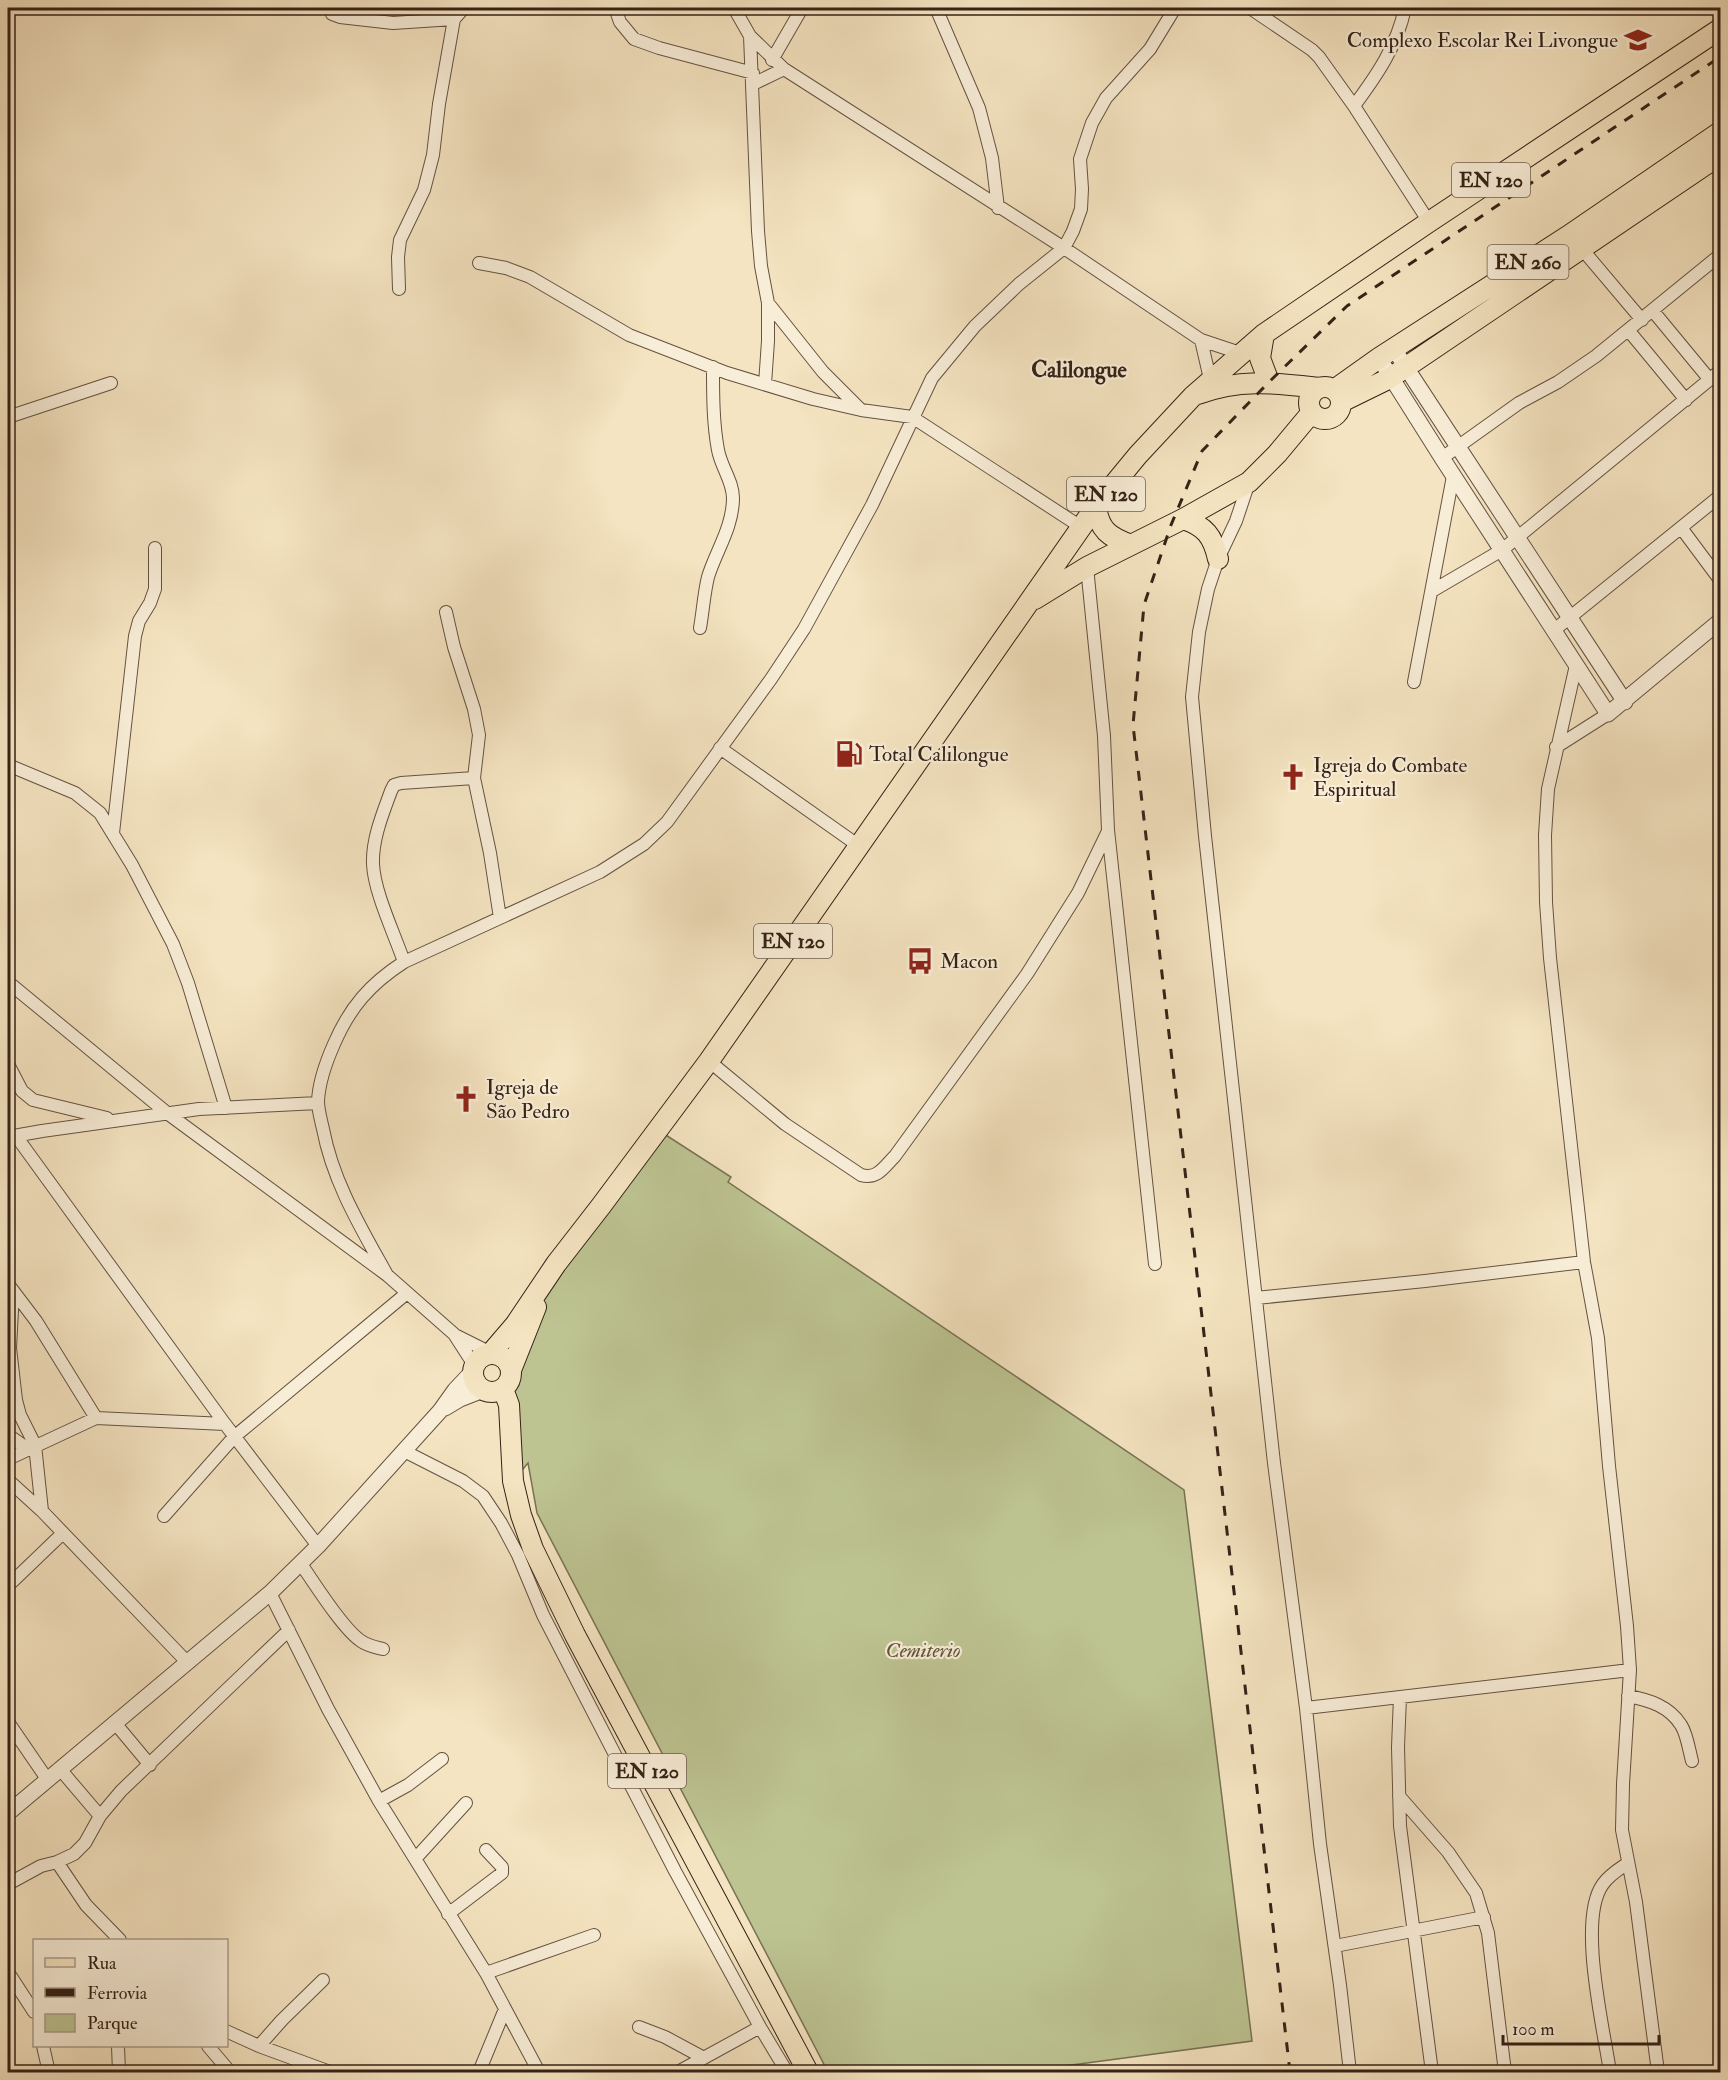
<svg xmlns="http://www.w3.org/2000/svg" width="1728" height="2080" font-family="'IM FELL Double Pica',serif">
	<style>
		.green { fill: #bdc492; stroke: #787354; stroke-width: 1.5 }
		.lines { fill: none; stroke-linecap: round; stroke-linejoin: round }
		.stream { stroke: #738072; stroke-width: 3 }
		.minor-casing { stroke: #645242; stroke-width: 14 }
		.tertiary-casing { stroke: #645242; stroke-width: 17 }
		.primary-casing { stroke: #342217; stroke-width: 22 }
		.minor { stroke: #f8edd7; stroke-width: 12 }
		.tertiary { stroke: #f8edd7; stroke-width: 15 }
		.primary { stroke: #f5e4c1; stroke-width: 20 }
		.rail { stroke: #342217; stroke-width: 3; stroke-dasharray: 10 10; stroke-linecap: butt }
		.labels { text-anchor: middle; stroke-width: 4.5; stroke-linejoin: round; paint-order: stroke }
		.shield { fill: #f8edd7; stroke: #6f5f51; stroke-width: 1.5 }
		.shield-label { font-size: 20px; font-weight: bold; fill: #342217 }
		.poi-label { font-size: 21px; fill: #342217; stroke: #f8edd7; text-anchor: start }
		.park-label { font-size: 21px; font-style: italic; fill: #5d533c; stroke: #f8edd7 }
		.neighbourhood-label { font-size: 22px; font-weight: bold; fill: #342217; stroke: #f8edd7 }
	</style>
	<rect width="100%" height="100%" fill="#f5e4c1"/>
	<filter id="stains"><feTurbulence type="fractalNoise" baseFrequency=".00333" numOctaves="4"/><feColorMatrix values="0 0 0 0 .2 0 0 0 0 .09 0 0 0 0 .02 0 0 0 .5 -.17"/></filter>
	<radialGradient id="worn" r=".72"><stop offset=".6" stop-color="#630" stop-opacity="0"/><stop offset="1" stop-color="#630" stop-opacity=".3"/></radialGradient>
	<path class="green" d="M658,1130L731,1177L728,1182L1184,1490L1252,2041L1019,2072H828L537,1513L528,1463L513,1481L508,1383L535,1310Z"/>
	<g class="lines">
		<path class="stream" d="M1720,1389L1718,1418L1720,1421
			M1720,1526V1534"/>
		<defs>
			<path id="minor" d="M330,8L332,14L340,17L393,23L454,19
				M615,8L620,22L634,39L659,48L753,73
				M734,8L750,36L784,69L1064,248L1201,340L1240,353
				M936,8L979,108L992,158L998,208
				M1250,8L1312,50L1319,57L1354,106
				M1405,8C1397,46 1377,75 1354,106L1429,222
				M750,36L758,231L761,266L768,303V341L765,384
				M772,60L802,8
				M753,84L784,69
				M1582,249L1642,320
				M479,263L506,268L530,277L629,335L727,373L813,399L861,410L912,417L1081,527
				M399,289L398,257L400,240L424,190L433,155L439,104L454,19L464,8
				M768,303L823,372L861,410
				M1653,311L1710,380
				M1629,331L1686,400
				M1201,340L1210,379
				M8,417L111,383
				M1442,458L1519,403L1558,382L1596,356L1720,255
				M1249,482L1236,521L1218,559L1208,589L1199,632L1192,697L1205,836L1274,1463L1306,1708L1320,1844L1340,1985L1350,2072
				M1682,529L1720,580
				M1087,567L1104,736L1108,830L1155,1264
				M1432,591L1502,550L1720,371
				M446,612L454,647L474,709L479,735L474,778L490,853L500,918
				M700,628C703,611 704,593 708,577C716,551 733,527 733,498C733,481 721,467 718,450C713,423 713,395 713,367
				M1553,631L1720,496
				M1576,665L1548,789L1545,835L1546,902L1550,958L1584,1262L1598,1338L1609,1466L1627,1626L1630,1670L1623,1784L1622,1830L1636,1902L1658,2072
				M1414,682L1453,476
				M1556,747L1608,714
				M720,748L859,846
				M8,765L75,793L100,813L132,865L173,944L188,983L226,1108
				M113,833L135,636L139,621L150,603L155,589V548
				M404,962C395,935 374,892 373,864C372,839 383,813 391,791L394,785L401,783L474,778
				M8,982L167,1113L387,1275L454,1334L474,1365
				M709,1061L785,1124L861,1175C877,1180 884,1167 895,1156L1027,974L1078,893L1108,831
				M8,1064L22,1091L33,1100L107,1118
				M16,1136L225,1424L318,1546
				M8,1137L42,1131L199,1109L318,1103
				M387,1275C361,1228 333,1182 323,1129C321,1120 318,1110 318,1101C319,1081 326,1062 334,1044C350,1007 370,984 404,962L600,872L644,844L667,822L771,679L804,629L872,505L932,378L975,326L1019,284L1064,248L1073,231L1081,209L1082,189L1080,159L1092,123L1106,98L1150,49L1175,8
				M8,1284L36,1321L96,1418
				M13,1292L10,1348L16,1400L20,1415L35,1445L42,1511
				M1256,1298L1425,1281L1584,1262
				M455,1335L491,1353
				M8,1435L28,1449
				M404,1451L463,1481L483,1496L501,1523L518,1555L543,1615L675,1871L760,2027
				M8,1459L96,1418L225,1424
				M8,1480L42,1511L187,1662
				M164,1516L234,1437L407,1293
				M301,1564C315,1584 343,1629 361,1641C368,1646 375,1647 383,1649
				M12,1582L63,1533
				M270,1593L328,1709L379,1801L486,1973L539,2072
				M1628,1696C1649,1700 1669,1706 1681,1725C1687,1734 1689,1750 1692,1761
				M1400,1697L1398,1747L1400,1826L1432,2072
				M1306,1708L1630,1670
				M8,1722L47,1779
				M115,1723L150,1765
				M60,1769L100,1816
				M1399,1796L1448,1852L1476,1893L1488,1933L1505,2072
				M379,1801L408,1785L442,1759
				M415,1859L466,1803
				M57,1862L86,1905L120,1940
				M8,1884L41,1866L57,1862L74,1854L85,1843L100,1816L121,1791L289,1630
				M448,1914L502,1873V1867L486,1850
				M1335,1946L1484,1917
				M8,1972L34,2012
				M486,1973L594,1935
				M639,2027L665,2037L704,2058
				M226,2031L259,2046L330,2072
				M43,2046L48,2068
				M118,2046L119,2072
				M208,2046L230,2072
				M259,2046L282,2020L323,1980
				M479,2072L505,2009
				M678,2072L760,2027L787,2072
				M1610,2072C1604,2030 1577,1919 1603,1884C1609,1875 1619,1869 1628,1863"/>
			<path id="tertiary" d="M1394,349L1625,702
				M1379,358L1442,458L1608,714L1720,621
				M445,1408L460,1399L483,1390
				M8,1813L270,1593L318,1546L440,1411L455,1390L472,1372"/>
			<path id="primary" d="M1264,334L1260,358L1269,382
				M1309 403a16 16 0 1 1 32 0a16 16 0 1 1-32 0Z
				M1334,390L1379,358L1568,236L1720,132
				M1198,394C1240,378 1276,383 1320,388
				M1341,402L1390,378L1720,155
				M1096,506C1099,530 1109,537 1131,545
				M1183,519C1205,526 1213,536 1218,559
				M1035,599L1087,567L1183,519L1249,482L1277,454L1312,412
				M491,1353L515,1325L556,1264L601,1206L709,1061L1096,506L1138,455L1193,396L1264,334L1429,222L1720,29
				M473 1373a19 19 0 1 1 38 0a19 19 0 1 1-38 0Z
				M511,1370L536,1307
				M503,1389L509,1405L513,1481L521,1515L533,1549L575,1635L808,2072"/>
		</defs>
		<use href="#minor" class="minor-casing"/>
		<use href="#tertiary" class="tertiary-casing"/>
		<use href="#primary" class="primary-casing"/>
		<use href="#minor" class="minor"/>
		<use href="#tertiary" class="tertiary"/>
		<use href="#primary" class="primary"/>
		<path class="rail" d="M1290,2072L1133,725L1144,605L1171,525L1202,451L1269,382L1347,306L1720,57"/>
	</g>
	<defs>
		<symbol id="school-bare" viewBox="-9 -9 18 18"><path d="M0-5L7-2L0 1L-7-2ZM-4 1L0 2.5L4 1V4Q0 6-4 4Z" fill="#8f2418" stroke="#f8edd7" stroke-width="2.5" paint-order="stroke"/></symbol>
		<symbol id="fuel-bare" viewBox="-9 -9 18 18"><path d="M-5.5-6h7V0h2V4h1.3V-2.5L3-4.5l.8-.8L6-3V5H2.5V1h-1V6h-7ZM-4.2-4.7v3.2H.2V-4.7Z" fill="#8f2418" stroke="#f8edd7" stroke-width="2.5" paint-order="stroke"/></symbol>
		<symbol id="church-bare" viewBox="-9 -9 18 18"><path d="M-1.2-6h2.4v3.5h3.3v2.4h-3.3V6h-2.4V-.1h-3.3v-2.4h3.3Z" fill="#8f2418" stroke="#f8edd7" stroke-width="2.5" paint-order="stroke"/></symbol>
		<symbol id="bus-bare" viewBox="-9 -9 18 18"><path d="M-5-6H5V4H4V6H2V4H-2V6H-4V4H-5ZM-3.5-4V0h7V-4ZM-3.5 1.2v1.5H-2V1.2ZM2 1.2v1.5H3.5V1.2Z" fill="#8f2418" stroke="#f8edd7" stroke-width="2.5" paint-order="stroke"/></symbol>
	</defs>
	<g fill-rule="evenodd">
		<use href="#school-bare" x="1619" y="21" width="38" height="38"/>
		<use href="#fuel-bare" x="830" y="735" width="38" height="38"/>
		<use href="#church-bare" x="1274" y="758" width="38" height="38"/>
		<use href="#bus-bare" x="901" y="942" width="38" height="38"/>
		<use href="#church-bare" x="447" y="1080" width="38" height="38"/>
	</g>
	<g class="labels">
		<g class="shield">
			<rect x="1452" y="163" width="78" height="34" rx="4.5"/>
			<rect x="1487.5" y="245" width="81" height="34" rx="4.5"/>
			<rect x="1067" y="477" width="78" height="34" rx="4.5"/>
			<rect x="754" y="924" width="78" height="34" rx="4.5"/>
			<rect x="608" y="1754" width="78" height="34" rx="4.5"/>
		</g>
		<g class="shield-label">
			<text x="1491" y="187">EN 120</text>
			<text x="1528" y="269">EN 260</text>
			<text x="1106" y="501">EN 120</text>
			<text x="793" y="948">EN 120</text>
			<text x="647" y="1778">EN 120</text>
		</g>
		<g class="poi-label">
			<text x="1618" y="47" text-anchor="end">Complexo Escolar Rei Livongue</text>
			<text x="869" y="761">Total Calilongue</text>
			<text x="1313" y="772">Igreja do Combate<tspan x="1313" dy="24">Espiritual</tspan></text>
			<text x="940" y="968">Macon</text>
			<text x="486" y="1094">Igreja de<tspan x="486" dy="24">São Pedro</tspan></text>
		</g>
		<g class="park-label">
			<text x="923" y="1657">Cemiterio</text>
		</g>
		<g class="neighbourhood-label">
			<text x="1079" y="377">Calilongue</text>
		</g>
	</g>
	<rect width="1728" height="2080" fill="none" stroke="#f5e4c1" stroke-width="30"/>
	<rect x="9" y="9" width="1710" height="2062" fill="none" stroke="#342217" stroke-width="3"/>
	<rect x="15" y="15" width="1698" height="2050" fill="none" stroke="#342217" stroke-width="1.5"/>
	<rect x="33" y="1939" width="195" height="108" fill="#f8edd7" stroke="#aa9c8a" stroke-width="1.5"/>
	<rect x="45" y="1958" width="30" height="9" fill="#f5e4c1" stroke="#aa9c8a" stroke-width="1.5"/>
	<text x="87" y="1969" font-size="18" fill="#342217">Rua</text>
	<rect x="45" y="1988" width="30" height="9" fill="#342217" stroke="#aa9c8a" stroke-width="1.5"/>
	<text x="87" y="1999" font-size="18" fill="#342217">Ferrovia</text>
	<rect x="45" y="2014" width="30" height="18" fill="#bdc492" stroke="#aa9c8a" stroke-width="1.5"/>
	<text x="87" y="2029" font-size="18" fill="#342217">Parque</text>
	<path d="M1503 2035v9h156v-9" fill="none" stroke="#342217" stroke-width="3"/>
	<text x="1512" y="2035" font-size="18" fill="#342217" stroke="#f8edd7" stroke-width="4.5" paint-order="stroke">100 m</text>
	<rect width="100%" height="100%" filter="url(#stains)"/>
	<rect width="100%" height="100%" fill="url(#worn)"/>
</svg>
